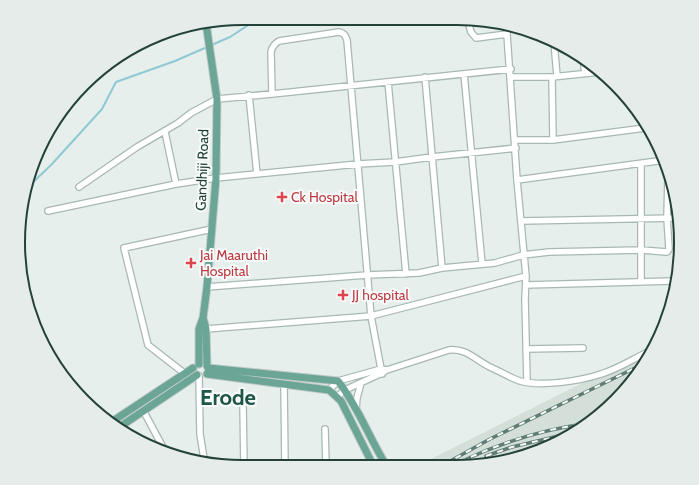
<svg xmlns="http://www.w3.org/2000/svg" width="699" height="485" font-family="Cabin,sans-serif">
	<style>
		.built { fill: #d4dfda }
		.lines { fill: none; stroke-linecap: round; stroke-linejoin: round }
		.stream { stroke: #8ec9d4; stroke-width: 2 }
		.minor-casing { stroke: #a8b8b2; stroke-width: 8 }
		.major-casing { stroke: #c2cac8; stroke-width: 9 }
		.minor { stroke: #fff; stroke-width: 5.5 }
		.major { stroke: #6aa596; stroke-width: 7 }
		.rail-casing { stroke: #5f7d75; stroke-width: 3.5 }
		.rail { stroke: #f7fbf9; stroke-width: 2; stroke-dasharray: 6; stroke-linecap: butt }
		.health-dot { fill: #e0444e; stroke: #f7fbf9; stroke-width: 1.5 }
		.labels { text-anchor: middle; stroke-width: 4; stroke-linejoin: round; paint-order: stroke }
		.street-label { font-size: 14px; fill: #24423a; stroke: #f7fbf9 }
		.health-label { font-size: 14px; fill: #be3a42; stroke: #f7fbf9; text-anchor: start }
		.town-label { font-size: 22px; font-weight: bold; fill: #1f5548; stroke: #f7fbf9 }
		.rim { fill: none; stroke: #24423a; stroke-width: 2 }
	</style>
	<rect width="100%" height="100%" fill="#e6efeb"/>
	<path class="built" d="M650,349L615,401L556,444L500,463L421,464Z"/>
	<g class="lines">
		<path class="stream" d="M26,189L52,164L102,109L116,82L175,61L230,37L259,18"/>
		<defs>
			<path id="minor" d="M468,22L471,32L476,38L507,34
				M508,25L507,34L517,180L526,276L525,299L527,382
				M554,42L557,76
				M583,59L585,73
				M464,74L482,264
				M425,77L442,268
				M511,77H552L600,72
				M552,77L553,140
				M388,82L406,274
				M272,94L271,52C272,47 274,44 279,41L339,32C344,33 345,35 347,40L371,316L382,374
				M249,95L257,174
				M165,132L176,184
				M515,140H553L645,128
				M641,164V281
				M517,180L665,160
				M79,187L137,147L178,123L191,113L217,99L272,94L511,69
				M48,211L176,184L216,178L358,164L395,162L432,157L516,148
				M521,221L676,218
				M526,285L673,281
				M207,287L367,275L419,273L442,268L495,263L523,255L549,252L641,250L667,252L669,249L667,218L668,177
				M206,329L371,316L526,276
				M526,349L583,348
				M184,373L148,345L124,248L212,229
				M199,376L200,434L204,459
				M284,384L285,466
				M329,390L338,381L381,369L387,370L449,350C468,348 476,361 492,368C501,372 511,378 520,381C542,387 580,381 601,374C618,369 633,359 648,352
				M337,397L345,390L384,372
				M243,404L244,467
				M356,409L357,398L361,383
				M144,412L165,451
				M325,429L326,466"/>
			<path id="major" d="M203,318L206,329L207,366
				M199,364V329L203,318L207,287L216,178L217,99L206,23
				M208,368L338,381C358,406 369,438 386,465
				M207,374L329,390L341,401L373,465
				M113,421L193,368
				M121,426L197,375"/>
		</defs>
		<use href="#minor" class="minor-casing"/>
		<use href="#major" class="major-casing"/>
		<use href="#minor" class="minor"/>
		<use href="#major" class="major"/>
		<defs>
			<path id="rail" d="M486,456L512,447L571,433
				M460,462C500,443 540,430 584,424
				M445,464L490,439L639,366"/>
		</defs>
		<use href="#rail" class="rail-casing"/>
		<use href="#rail" class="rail"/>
	</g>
	<g class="health-dot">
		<path d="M280 191h4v4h4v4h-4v4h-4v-4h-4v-4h4z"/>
		<path d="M189 257h4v4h4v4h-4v4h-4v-4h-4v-4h4z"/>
		<path d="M341 289h4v4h4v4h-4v4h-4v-4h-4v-4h4z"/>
	</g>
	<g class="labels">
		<g class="street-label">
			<text transform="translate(202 170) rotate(-88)" y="5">Gandhiji Road</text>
		</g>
		<g class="health-label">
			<text x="291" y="202">Ck Hospital</text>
			<text x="200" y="260">Jai Maaruthi<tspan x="200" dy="16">Hospital</tspan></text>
			<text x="352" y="300">JJ hospital</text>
		</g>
		<g class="town-label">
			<text x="228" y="405">Erode</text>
		</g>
	</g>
	<path d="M0 0H699V485H0ZM242 25H457A217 217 0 0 1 674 242V243A217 217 0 0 1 457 460H242A217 217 0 0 1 25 243V242A217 217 0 0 1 242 25Z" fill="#e6ecea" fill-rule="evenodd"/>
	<path class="rim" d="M242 25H457A217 217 0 0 1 674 242V243A217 217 0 0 1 457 460H242A217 217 0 0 1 25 243V242A217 217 0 0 1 242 25Z"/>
</svg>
